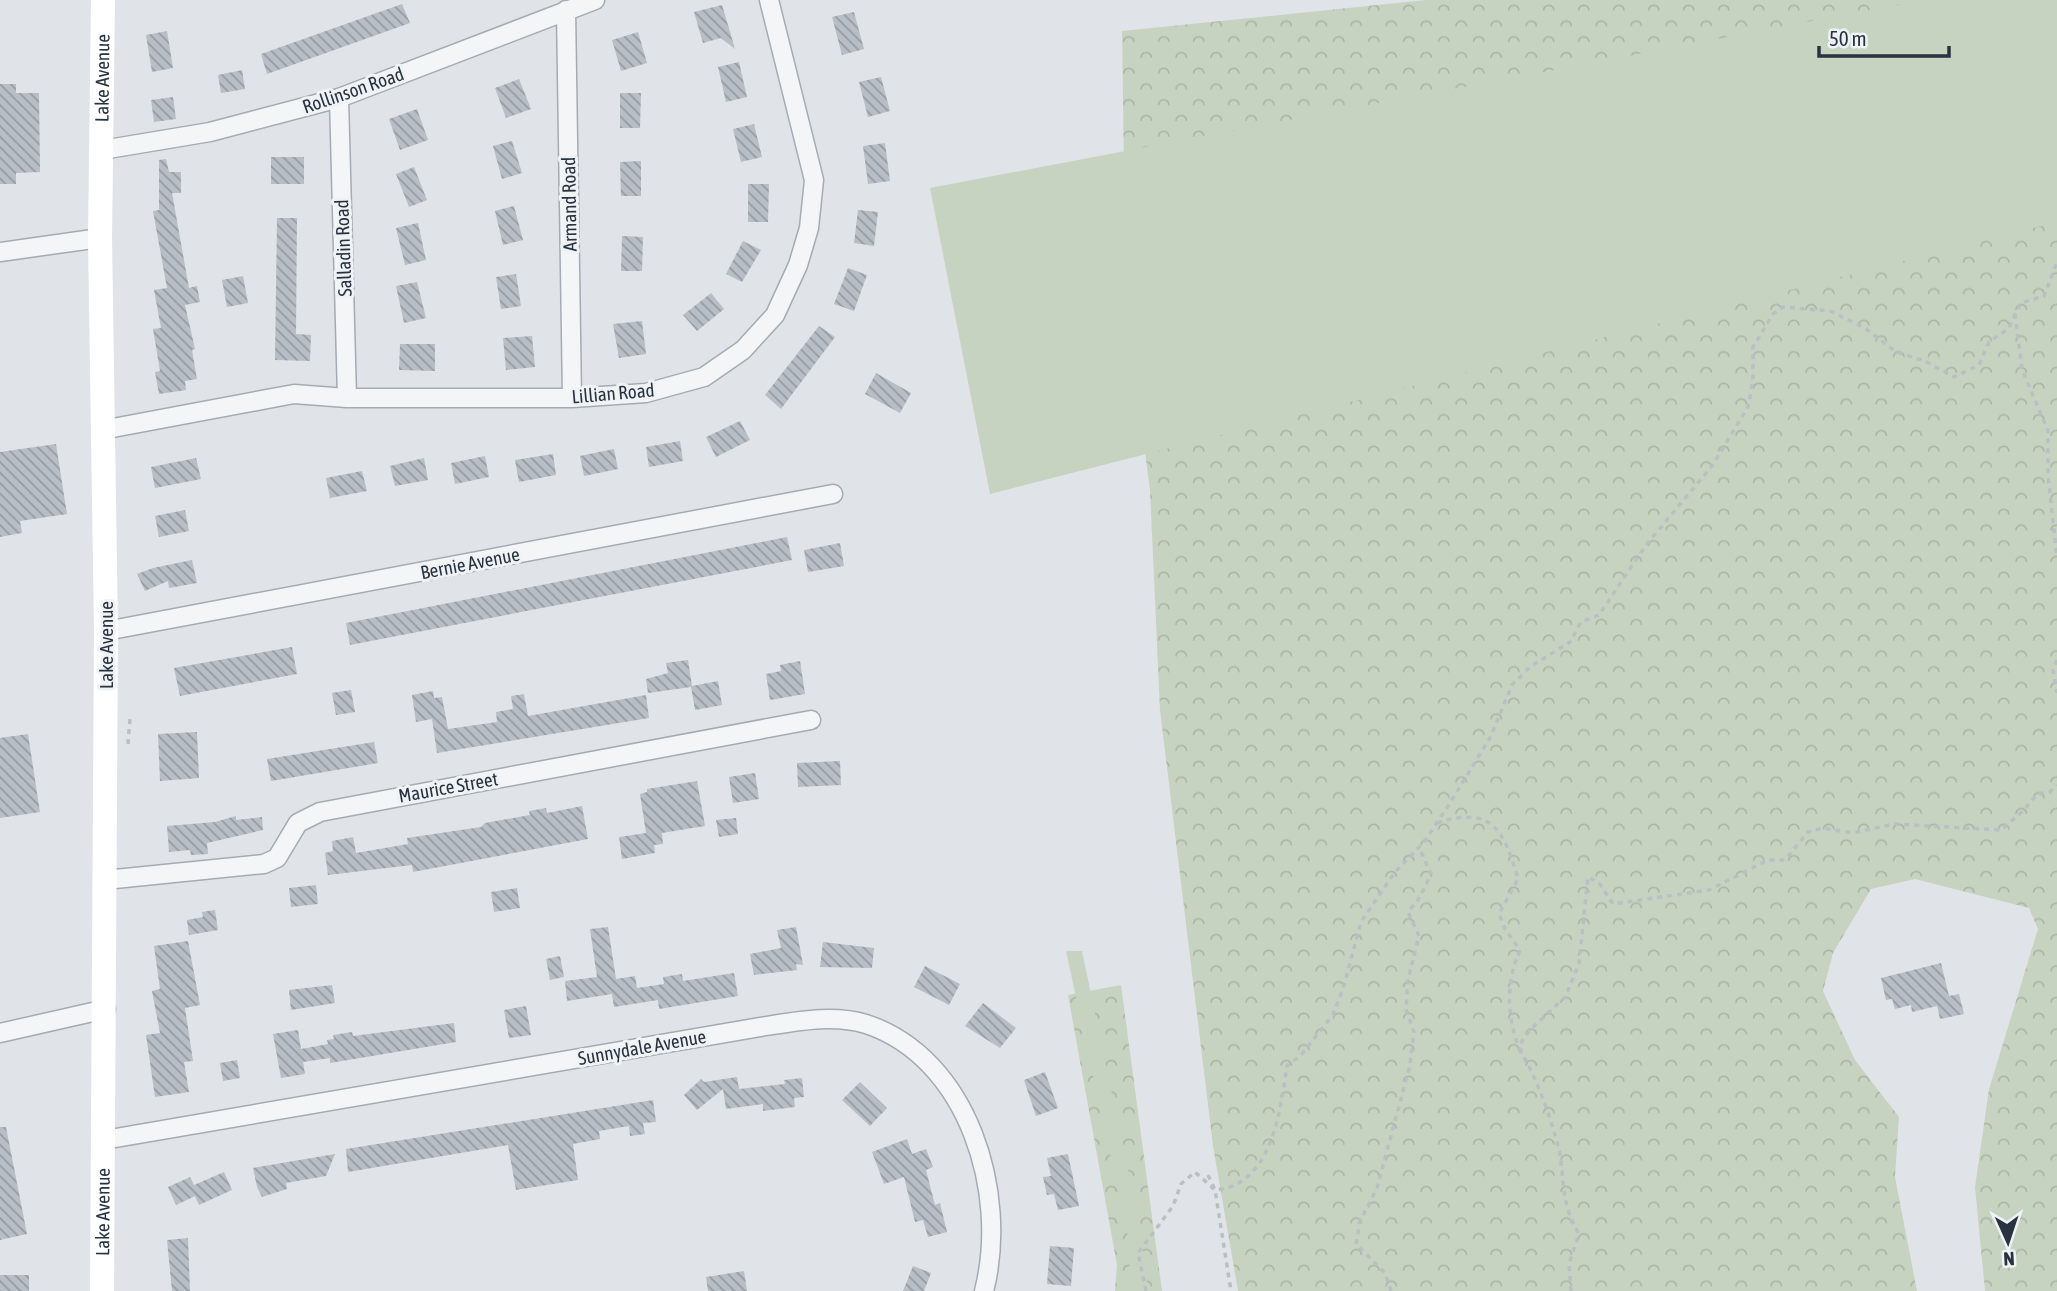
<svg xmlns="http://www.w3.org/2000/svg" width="2057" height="1291" font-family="'Asap Condensed',sans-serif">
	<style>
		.forest { fill: url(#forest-crowns) }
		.park { fill: #c7d3c1 }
		.building { fill: url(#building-back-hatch) }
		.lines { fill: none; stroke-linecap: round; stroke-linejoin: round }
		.minor-casing { stroke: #a5abb3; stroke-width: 21 }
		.path { stroke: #babfc4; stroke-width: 3.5; stroke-dasharray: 5 5; stroke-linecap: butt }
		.minor { stroke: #f3f5f7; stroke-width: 18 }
		.secondary { stroke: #fff; stroke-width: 24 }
		.labels { text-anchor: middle; stroke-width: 6; stroke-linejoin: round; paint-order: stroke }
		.street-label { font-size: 19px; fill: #293340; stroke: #eff3f6 }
	</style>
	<defs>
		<pattern id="forest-crowns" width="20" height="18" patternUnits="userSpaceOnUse" patternTransform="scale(1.75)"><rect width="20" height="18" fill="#c7d3c1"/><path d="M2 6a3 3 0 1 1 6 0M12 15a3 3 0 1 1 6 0" fill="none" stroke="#abb6a7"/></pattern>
		<pattern id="building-back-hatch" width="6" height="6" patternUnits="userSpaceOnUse" patternTransform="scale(1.75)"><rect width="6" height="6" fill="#b7bec6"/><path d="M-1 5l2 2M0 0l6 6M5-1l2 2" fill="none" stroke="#959ba2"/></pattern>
	</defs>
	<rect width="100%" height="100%" fill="#e0e4e9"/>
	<path class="forest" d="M1426,0H2057V1291H1985L1975,1187L1989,1089L2038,929L2029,908L1915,879L1871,889L1833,953L1823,991L1855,1060L1899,1117L1895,1177L1917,1291H1238L1213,1146L1160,710L1150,490L1126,309L1122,31Z
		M1121,985L1162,1291H1115L1117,1265L1068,995Z"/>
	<path class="park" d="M1924,0H2057V222L990,494L930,188Z
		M1066,951H1082L1140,1227L1148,1291H1131L1128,1237Z"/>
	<path class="building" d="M402,4L410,23L267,74L261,54Z
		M722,5L728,25L735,49L721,38L703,43L694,12Z
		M854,12L864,49L842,55L832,17Z
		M167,31L173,68L152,72L146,35Z
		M638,32L647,63L621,71L612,40Z
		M739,62L747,97L726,102L718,67Z
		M242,70L245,89L221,93L218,75Z
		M881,77L890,111L868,117L859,82Z
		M519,79L531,109L506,118L495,88Z
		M0,84H16V93H39L40,172L16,173V184H0Z
		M620,93H641L640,128H620Z
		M173,97L176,119L154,122L151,100Z
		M417,109L428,140L400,150L389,119Z
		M754,124L762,157L741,162L733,129Z
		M512,141L522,173L502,179L493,146Z
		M885,143L890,181L868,184L863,146Z
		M271,157H304V184H271Z
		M166,159L169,172H181V193H172L189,288L197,286L200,302L185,305L195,349L192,350L197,379L185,381L186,390L159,394L155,372L160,371L153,329L161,328L154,290L167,288L153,211L159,210V160Z
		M641,161V196H621L620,162Z
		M414,167L427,200L409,207L396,174Z
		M748,184H769L768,222H748Z
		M514,206L523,240L503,245L495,211Z
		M858,210L878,212L874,246L854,243Z
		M277,218H297L296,334L311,335L310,361L275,360Z
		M418,223L426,260L405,265L396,228Z
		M622,236L643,237L642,271H621Z
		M743,241L761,250L742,282L726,274Z
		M848,268L867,275L854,311L834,304Z
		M516,274L521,306L501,309L496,277Z
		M243,276L248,303L227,307L222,280Z
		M417,282L426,318L404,323L396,286Z
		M711,293L724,309L697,331L683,315Z
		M642,321L646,354L619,358L613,324Z
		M819,326L835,337L781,409L765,395Z
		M532,336L535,367L506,370L503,338Z
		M400,344H435V371L399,370Z
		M876,373L911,393L900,413L865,394Z
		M740,421L750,440L716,457L706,437Z
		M680,441L683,461L649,467L646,447Z
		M56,444L67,514L20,521L22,533L0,537V452Z
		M614,449L618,469L584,476L580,456Z
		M553,454L556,475L519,482L515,460Z
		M485,456L489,477L455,484L451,463Z
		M196,458L201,479L155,488L151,467Z
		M424,458L428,480L395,486L390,466Z
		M362,471L367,491L330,498L326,478Z
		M185,510L189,531L159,537L155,516Z
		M787,537L792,560L350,645L346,623Z
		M840,543L844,566L808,572L804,550Z
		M192,560L197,583L169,588L168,581L145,591L137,574L153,568Z
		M292,647L297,674L180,696L174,668Z
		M688,660L692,686L718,681L722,705L695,710L691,687L648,693L646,679L668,673L666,663Z
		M800,661L805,694L770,700L766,674L781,671L780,665Z
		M351,690L355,712L336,715L332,693Z
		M433,691L434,698L442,697L448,729L497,722L496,712L513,709L511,696L524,694L528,716L646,695L649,718L437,753L432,719L416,722L412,695Z
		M197,732L199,778L160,781L158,734Z
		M28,734L40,812L0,818V738Z
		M374,742L378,763L271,781L267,759Z
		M840,761L841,785L798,787L797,763Z
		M755,773L759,799L733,803L729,777Z
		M697,781L705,826L662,833L663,844L654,845L655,853L622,859L619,837L646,833L640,794L647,792V789Z
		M582,806L588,839L413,872L412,865L328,875L325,853L333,851L332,841L353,837L356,853L408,844L407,838L481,827L485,823L530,815L529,811L546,808L547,813Z
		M236,816V820L262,817L263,830L207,843L208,854L191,855L190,850L169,852L167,826L215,822Z
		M736,818L738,834L719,837L716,820Z
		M316,885L318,904L291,907L289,888Z
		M517,888L520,908L494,912L491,892Z
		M215,910L218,930L189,935L187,920L203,917L202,912Z
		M608,927L616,979L635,976L637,988L664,984L663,977L682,974L683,981L734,973L738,996L659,1009L658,1000L614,1007L612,994L567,1001L565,981L597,977L590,929Z
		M796,927L803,965L796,964L797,970L754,975L750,954L781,948L777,930Z
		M188,941L200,1005L185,1008L193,1061L184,1062L189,1092L155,1097L146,1035L160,1033L152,991L160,989L154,946Z
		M823,942L874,948L872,968L820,967Z
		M560,956L564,977L550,980L546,959Z
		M1941,963L1949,996L1959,994L1964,1014L1940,1019L1937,1006L1912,1012L1911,1005L1895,1009L1892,999L1886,1000L1881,978Z
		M925,966L960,984L949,1005L914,987Z
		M332,985L335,1003L291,1010L289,990Z
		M983,1003L1016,1028L1000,1048L965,1026Z
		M526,1006L531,1035L509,1038L504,1010Z
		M454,1023L456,1042L330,1063V1058L303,1062L305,1074L281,1078L273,1034L298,1030L301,1049L328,1044L327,1040L334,1039L333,1035L352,1032L353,1036Z
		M237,1060L240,1078L223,1081L220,1063Z
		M1045,1072L1058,1108L1036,1116L1024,1080Z
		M737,1077L739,1089L785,1084L784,1080L802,1078L804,1097L794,1098L795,1107L763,1111V1104L726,1109L723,1089L697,1110L684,1095L701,1079L704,1082Z
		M860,1082L887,1108L870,1126L842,1100Z
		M653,1100L656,1122L643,1123L645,1134L630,1136L629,1126L599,1131L600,1139L573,1144L578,1180L516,1190L508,1145L348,1172L346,1149Z
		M0,1127H6L27,1234L0,1240Z
		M907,1139L912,1154L926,1149L933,1167L926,1170L935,1205L940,1203L947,1232L928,1237L923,1220L915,1222L904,1177L884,1184L872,1152Z
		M335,1154L326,1176L286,1183L287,1189L262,1197L257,1187L253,1168Z
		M1068,1154L1079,1206L1058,1210L1054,1194L1047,1195L1043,1177L1051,1176L1047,1158Z
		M224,1172L232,1190L199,1205L195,1196L176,1205L168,1187L190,1177L194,1185Z
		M188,1238L190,1291H172L167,1240Z
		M1050,1246L1074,1248L1071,1286L1047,1284Z
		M913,1266L931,1273L924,1291H903Z
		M744,1271L747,1291H708L706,1277Z
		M0,1275H29V1291H0Z"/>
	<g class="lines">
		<defs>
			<path id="minor" d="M566,10L572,398
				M339,98L347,398
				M102,150L210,132L339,98L595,0
				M0,252L100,238
				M102,430L294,394L347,398H572L646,393L704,377L743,350L775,315L798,265L809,228L814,180L769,0
				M106,631L833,494
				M105,880L264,864L277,858L298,823L320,812L811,720
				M0,1033L106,1009
				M104,1140L766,1026C798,1021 834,1014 866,1024C969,1058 1009,1194 984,1291"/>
		</defs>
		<use href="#minor" class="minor-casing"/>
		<path class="path" d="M2015,314L2022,369L2048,431V476L2057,558
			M2057,660L2053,670L2057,693
			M128,744L130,718
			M1437,823C1492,805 1504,830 1518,879L1499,914L1505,929L1520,950C1505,984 1507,1017 1520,1051
			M1208,1175L1215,1190L1231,1291
			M1146,1291L1138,1253L1173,1206L1181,1184L1195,1172L1215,1190C1272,1185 1280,1112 1287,1066L1301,1055L1333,1015L1343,989L1361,922L1395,872L1424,842L1450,803L1491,736L1512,685L1530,667L1570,642L1581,622L1599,615L1646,545L1712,466L1748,407L1753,381V347L1773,314L1783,307L1830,311L1865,328L1896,352L1925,361L1954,377L1979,365L1989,342L2008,329L2021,303L2044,296L2057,262
			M1391,1291L1385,1273L1356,1244L1360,1221L1377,1188L1410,1065L1414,1032L1406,1009L1408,979L1419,936L1408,912L1420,897L1431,874L1419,847
			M1571,1291L1569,1264L1579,1234C1563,1206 1564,1191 1561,1161C1558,1136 1535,1072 1521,1053L1522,1041L1530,1030L1565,997L1579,964L1588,877L1599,883L1613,904L1709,890L1768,860H1785L1808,832L1822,828L1853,833L1894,824L2001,830L2024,810L2037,794L2050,792L2057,785"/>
		<use href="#minor" class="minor"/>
		<path class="secondary" id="s1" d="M102,1291L106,631L100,238L103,0"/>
	</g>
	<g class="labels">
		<g class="street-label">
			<text dy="7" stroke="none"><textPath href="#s1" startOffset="1213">Lake Avenue</textPath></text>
			<text transform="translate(353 90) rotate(-19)" y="7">Rollinson Road</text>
			<text transform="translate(569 204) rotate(-91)" y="7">Armand Road</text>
			<text transform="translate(343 248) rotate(-92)" y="7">Salladin Road</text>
			<text transform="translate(613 393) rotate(-5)" y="7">Lillian Road</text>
			<text transform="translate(470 563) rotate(-11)" y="7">Bernie Avenue</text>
			<text transform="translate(106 645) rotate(-90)" y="7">Lake Avenue</text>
			<text transform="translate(448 787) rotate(-10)" y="7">Maurice Street</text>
			<text transform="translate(642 1047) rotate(-10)" y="7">Sunnydale Avenue</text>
			<text dy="7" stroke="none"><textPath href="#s1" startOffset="79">Lake Avenue</textPath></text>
		</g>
	</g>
	<g transform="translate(2008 1242) rotate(177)" stroke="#eff3f6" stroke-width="5" paint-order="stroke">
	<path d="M0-5L12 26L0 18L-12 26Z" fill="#293340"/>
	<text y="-10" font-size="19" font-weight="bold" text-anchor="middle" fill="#293340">N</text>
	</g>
	<path d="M1819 46v10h130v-10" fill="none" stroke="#293340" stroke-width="3.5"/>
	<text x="1829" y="46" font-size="21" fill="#293340" stroke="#eff3f6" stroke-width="5" paint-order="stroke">50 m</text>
</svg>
